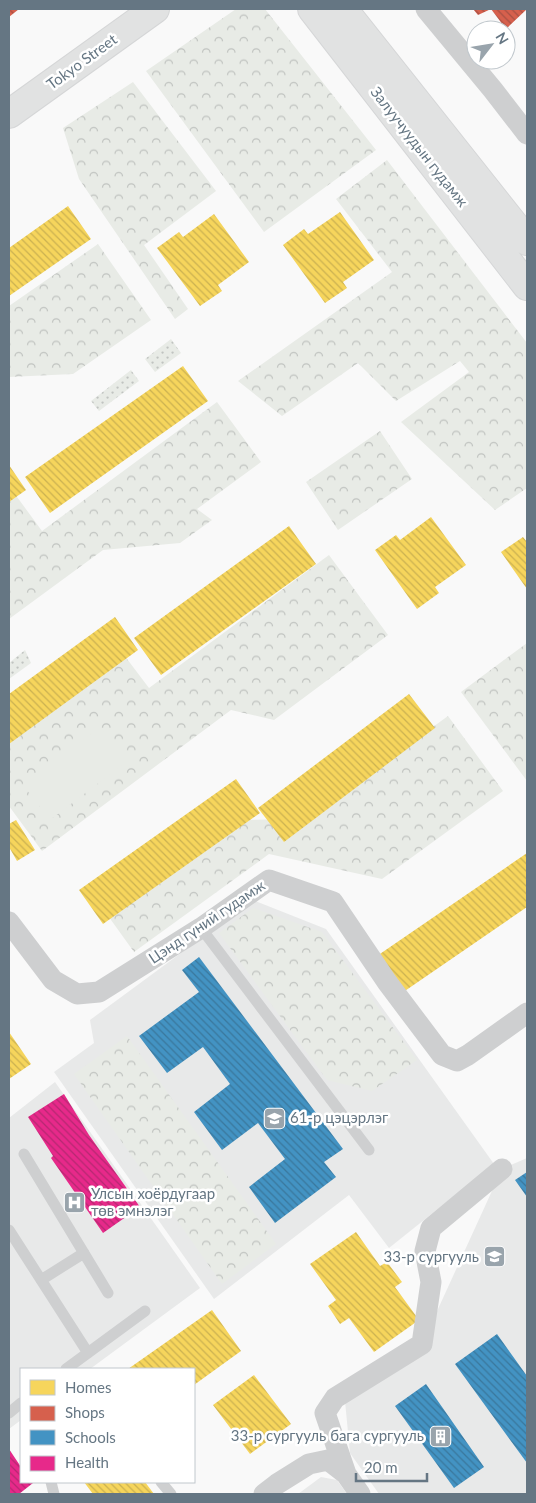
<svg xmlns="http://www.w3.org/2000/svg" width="536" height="1503" font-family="Lato,sans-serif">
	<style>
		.built { fill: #e8e9e9 }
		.grass { fill: url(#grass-dots) }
		.forest { fill: url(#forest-crowns) }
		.pitch { fill: #e8ebe6 }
		.homes { fill: url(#homes-back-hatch) }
		.shops { fill: url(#shops-back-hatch) }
		.schools { fill: url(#schools-back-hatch) }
		.health { fill: url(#health-back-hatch) }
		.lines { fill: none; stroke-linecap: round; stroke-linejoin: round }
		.secondary-casing { stroke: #d5d6d7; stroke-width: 30 }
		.primary-casing { stroke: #d5d6d7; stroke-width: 30 }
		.lane { stroke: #cecfd0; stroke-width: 11 }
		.street { stroke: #cecfd0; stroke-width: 21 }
		.secondary { stroke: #e1e2e2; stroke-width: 28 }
		.primary { stroke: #e1e2e2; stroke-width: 28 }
		.labels { text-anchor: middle; stroke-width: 5; stroke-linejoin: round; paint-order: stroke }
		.street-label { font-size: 15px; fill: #657683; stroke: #fff }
		.poi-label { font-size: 15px; fill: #657683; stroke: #fff; text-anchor: start }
	</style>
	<defs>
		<pattern id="grass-dots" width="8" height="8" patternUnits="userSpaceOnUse" patternTransform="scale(1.25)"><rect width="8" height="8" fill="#e8ebe6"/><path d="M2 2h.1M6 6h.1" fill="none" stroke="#c0c3c0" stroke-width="1.8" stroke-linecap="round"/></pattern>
		<pattern id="forest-crowns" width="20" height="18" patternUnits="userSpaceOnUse" patternTransform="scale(1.25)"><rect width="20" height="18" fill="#e8ebe6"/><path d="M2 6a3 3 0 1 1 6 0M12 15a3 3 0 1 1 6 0" fill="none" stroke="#c0c3c0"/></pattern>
		<pattern id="homes-back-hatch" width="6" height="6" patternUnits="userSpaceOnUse" patternTransform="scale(1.25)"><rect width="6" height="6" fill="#f6d55c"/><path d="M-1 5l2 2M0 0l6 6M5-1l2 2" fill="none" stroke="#cbb151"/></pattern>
		<pattern id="shops-back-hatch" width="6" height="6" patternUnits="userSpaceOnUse" patternTransform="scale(1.25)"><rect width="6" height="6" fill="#d6604d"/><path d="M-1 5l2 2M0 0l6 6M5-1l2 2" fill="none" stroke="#a85144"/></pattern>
		<pattern id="schools-back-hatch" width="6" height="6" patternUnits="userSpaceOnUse" patternTransform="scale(1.25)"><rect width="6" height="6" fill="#4393c3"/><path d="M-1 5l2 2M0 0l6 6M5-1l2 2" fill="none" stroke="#3a779c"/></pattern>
		<pattern id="health-back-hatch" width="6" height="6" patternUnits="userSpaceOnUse" patternTransform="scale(1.25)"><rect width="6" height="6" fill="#e7298a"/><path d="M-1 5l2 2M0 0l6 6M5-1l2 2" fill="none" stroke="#b52871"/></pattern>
	</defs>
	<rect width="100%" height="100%" fill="#f9f9f9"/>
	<path class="built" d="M253,900L326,929L494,1164L389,1248L349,1195L214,1299L54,1072L94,1043L90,1020Z
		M55,1082L200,1288L90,1369H21V1420L9,1429V1118Z
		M527,1158V1494H379L350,1453L345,1401L422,1344L502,1169Z
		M321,1477L337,1480L347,1494H298Z"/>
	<path class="grass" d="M171,339L181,353L155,372L145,359Z
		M131,370L139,381L99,411L91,401Z
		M25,650L31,663L9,679V663Z"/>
	<path class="forest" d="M236,9H265L376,150L264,232L146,71Z
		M133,82L216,191L144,245L188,309L175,319L79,179L63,128Z
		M387,160L527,343V488L495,510L401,422L469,372L460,361L396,401L358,363L282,416L238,381L392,272L336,199Z
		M98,244L151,320L73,374L9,377V306Z
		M217,402L261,462L197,509L212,520L180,543L103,550L9,619V486L42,531Z
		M380,431L412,479L338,530L306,482Z
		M329,555L388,635L274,720L231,710L42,851L9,806V734L121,651L149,688Z
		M527,643V781L461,692Z
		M448,716L503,791L382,879L269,854L134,952L106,913L234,820L306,819Z
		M253,908L322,932L417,1060L372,1091L327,1080L219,933Z
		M127,1036L276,1244L222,1284L74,1074Z"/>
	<path class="pitch" d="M100,727L126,762L50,820L23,785Z"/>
	<path class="homes" d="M68,206L91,239L9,296V248Z
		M340,212L374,260L343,282L347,288L325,303L283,245L304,229L308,234Z
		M214,214L249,262L218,285L222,291L200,306L157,248L179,232L183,237Z
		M183,366L208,401L50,513L25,477Z
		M9,465L26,490L9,502Z
		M431,517L466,565L435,587L439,593L417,609L375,550L396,535L400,540Z
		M289,526L316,564L161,675L134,638Z
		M523,537L527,542V589L501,552Z
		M115,617L138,650L9,744V694Z
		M409,694L435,728L284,842L258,808Z
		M236,779L260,813L103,924L79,890Z
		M16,820L35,850L17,861L9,847V824Z
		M527,853V907L399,995L374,958Z
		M9,1032L31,1064L9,1079Z
		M356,1232L380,1266L387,1262L402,1282L395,1287L419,1320L374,1352L349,1318L340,1324L328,1306L336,1300L310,1264Z
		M212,1310L241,1351L194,1385V1369H128Z
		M254,1375L291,1424L250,1454L213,1405Z
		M84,1482H145L154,1494H93Z"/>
	<path class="shops" d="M9,9H19L9,17Z
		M473,9H527L506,29L491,9L478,15Z"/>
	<path class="schools" d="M199,957L343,1149L324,1162L336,1177L275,1223L249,1187L285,1159L258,1123L222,1150L194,1112L230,1084L203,1047L167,1073L139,1036L199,992L182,970Z
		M527,1172V1197L515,1180Z
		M497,1334L527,1376V1463L455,1364Z
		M426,1384L484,1467L454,1488L395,1406Z"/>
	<path class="health" d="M64,1094L89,1135L140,1207L103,1233L51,1158L53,1156L28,1117Z
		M9,1449L21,1467V1482H32L33,1483L19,1494H9Z"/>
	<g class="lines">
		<defs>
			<path id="secondary" d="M9,114L155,9"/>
			<path id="primary" d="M312,9L527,286
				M343,9L527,241"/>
		</defs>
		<use href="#secondary" class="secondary-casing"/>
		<use href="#primary" class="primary-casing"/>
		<path class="lane" d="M201,928L369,1150
			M24,1154L108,1293
			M9,1230L88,1353
			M41,1280L84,1253
			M66,1369L145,1311
			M9,1413L21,1403
			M51,1482L54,1494
			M161,1482L171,1494"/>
		<path class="street" d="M426,9L493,90L527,134
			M9,922L53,980L77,994L99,992L201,928L269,880L333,902L387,982L442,1055L457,1061L468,1055L527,1013
			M346,1474L325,1413L335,1398L422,1344L431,1282L425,1251L431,1228L502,1169
			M264,1494L277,1484L309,1464L328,1460L346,1474L360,1494"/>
		<use href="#secondary" class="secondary"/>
		<use href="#primary" class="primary"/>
	</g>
	<defs>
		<symbol id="school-square" viewBox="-11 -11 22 22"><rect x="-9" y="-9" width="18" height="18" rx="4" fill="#99a4ac" stroke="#fff"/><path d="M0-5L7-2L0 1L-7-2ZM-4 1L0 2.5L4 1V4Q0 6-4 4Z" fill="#fff"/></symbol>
		<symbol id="hospital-square" viewBox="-11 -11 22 22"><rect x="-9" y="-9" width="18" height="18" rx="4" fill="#99a4ac" stroke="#fff"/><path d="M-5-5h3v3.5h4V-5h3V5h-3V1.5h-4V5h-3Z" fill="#fff"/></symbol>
		<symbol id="building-square" viewBox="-11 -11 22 22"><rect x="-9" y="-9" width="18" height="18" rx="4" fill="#99a4ac" stroke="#fff"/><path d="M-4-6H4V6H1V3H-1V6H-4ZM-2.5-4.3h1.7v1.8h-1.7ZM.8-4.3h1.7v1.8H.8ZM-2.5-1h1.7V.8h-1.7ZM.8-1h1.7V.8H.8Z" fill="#fff"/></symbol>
	</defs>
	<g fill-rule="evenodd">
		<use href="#school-square" x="262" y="1106" width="25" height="25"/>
		<use href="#hospital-square" x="62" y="1190" width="25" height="25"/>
		<use href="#school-square" x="482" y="1244" width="25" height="25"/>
		<use href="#building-square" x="428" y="1424" width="25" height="25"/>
	</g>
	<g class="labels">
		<g class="street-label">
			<text transform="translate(82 62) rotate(-36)" y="5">Tokyo Street</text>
			<text transform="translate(419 147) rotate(52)" y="5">Залуучуудын гудамж</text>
			<text transform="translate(207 922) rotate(-34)" y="5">Цэнд гүний гудамж</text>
		</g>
		<g class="poi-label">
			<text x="290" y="1123">61-р цэцэрлэг</text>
			<text x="91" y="1199">Улсын хоёрдугаар<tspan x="91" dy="17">төв эмнэлэг</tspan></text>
			<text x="479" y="1262" text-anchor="end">33-р сургууль</text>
			<text x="424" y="1441" text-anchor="end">33-р сургууль бага сургууль</text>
		</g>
	</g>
	<rect width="536" height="1503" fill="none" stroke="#657683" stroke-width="20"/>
	<rect x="20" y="1368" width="175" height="115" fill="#ffffff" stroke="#c1c8cd"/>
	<rect x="30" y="1380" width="25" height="15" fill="#f6d55c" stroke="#c1c8cd"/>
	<text x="65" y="1393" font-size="15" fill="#657683">Homes</text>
	<rect x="30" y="1406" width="25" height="15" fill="#d6604d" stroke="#c1c8cd"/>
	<text x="65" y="1418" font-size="15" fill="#657683">Shops</text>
	<rect x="30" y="1430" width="25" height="15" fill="#4393c3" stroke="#c1c8cd"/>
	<text x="65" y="1443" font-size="15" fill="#657683">Schools</text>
	<rect x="30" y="1456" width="25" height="15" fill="#e7298a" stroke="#c1c8cd"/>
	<text x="65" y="1468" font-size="15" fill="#657683">Health</text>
	<g transform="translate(491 45) rotate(59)"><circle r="24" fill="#ffffff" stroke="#c1c8cd"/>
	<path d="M0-4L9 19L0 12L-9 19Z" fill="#99a4ac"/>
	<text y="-8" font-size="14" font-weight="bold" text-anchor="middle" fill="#657683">N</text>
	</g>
	<path d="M356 1473v8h71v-8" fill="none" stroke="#657683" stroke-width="2.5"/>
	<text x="364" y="1473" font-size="15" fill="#657683" stroke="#ffffff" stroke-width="4" paint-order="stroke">20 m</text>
</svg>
